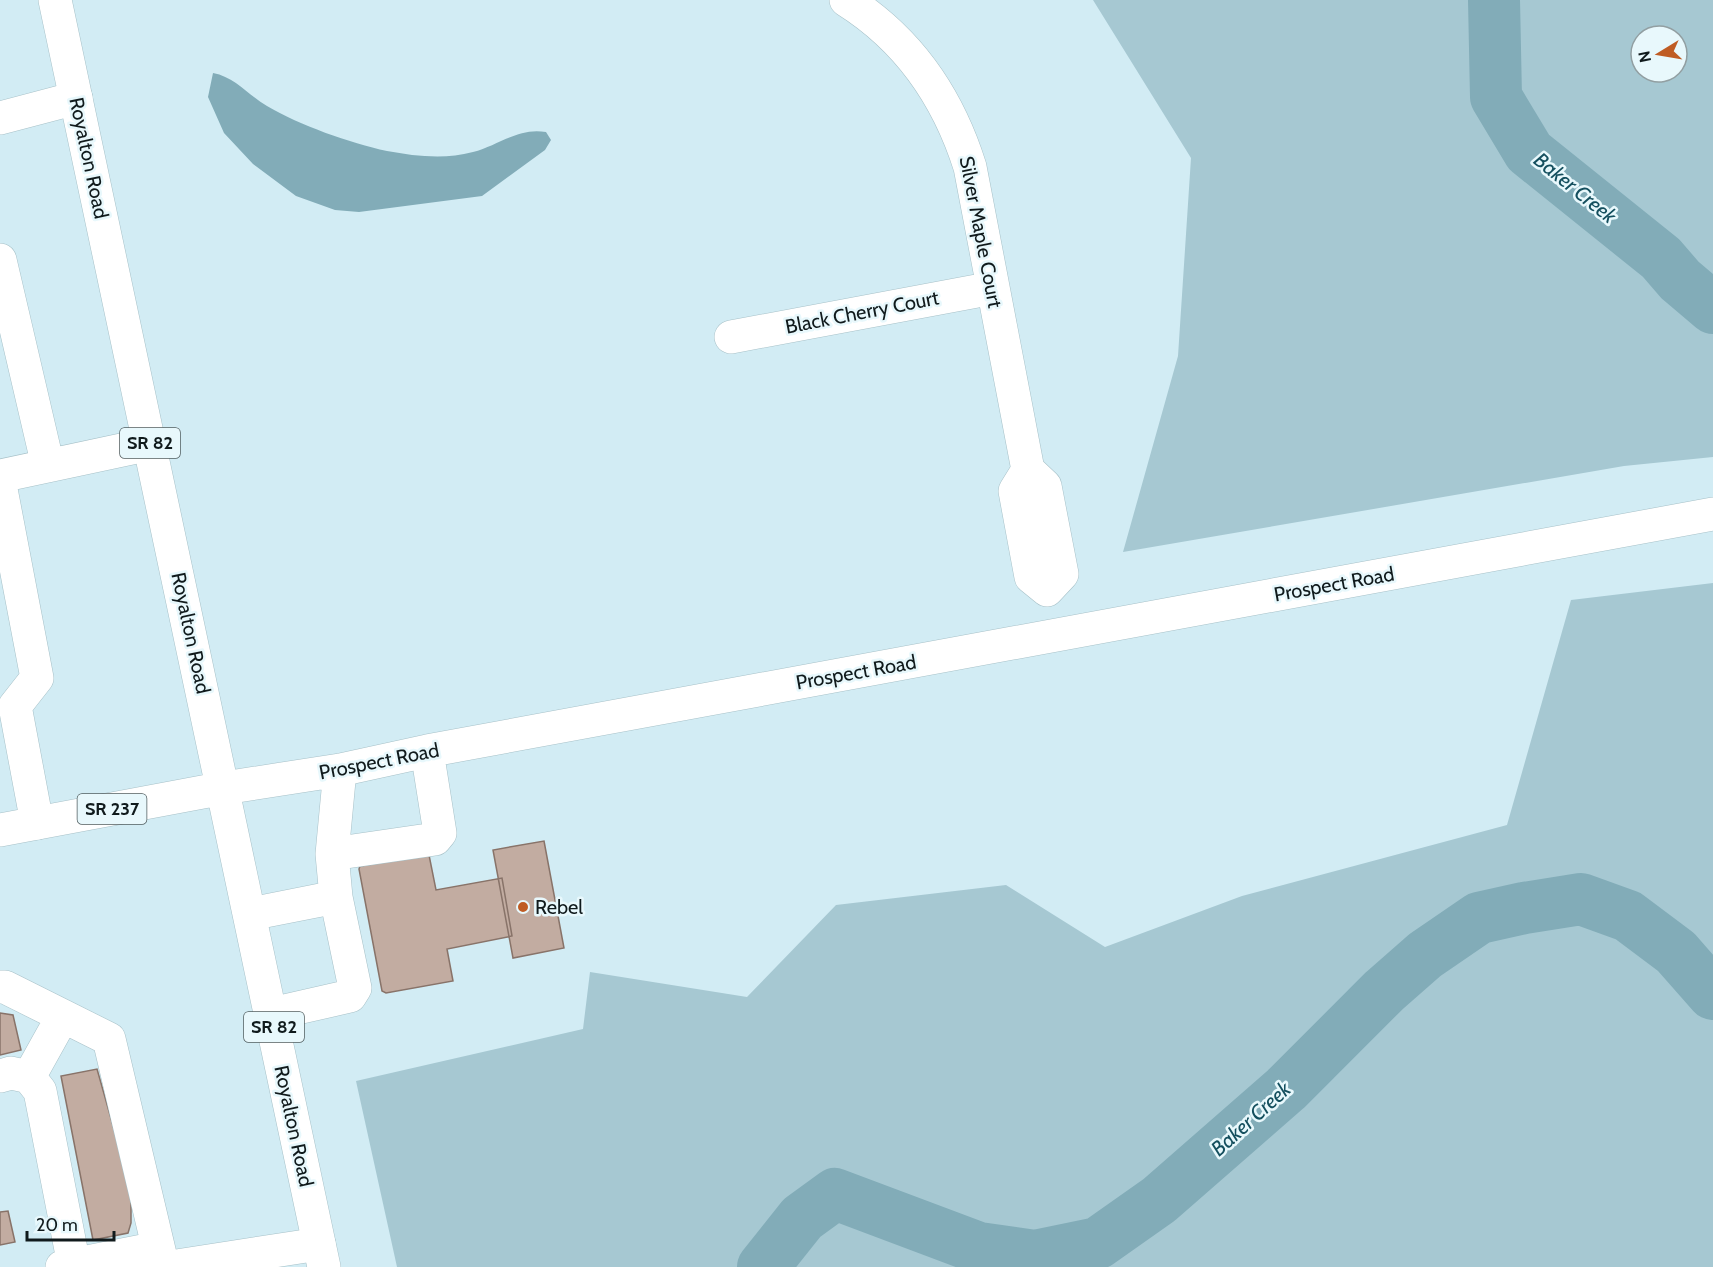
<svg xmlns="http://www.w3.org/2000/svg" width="1713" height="1267" font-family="Cabin,sans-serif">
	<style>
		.green { fill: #a6c8d2; fill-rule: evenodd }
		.water { fill: #82acb8 }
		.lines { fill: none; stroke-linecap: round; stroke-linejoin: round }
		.river { stroke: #82acb8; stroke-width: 52 }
		.building { fill: #c2aca1; stroke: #887369; stroke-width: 1.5 }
		.minor-casing { stroke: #a7c1c8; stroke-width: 34 }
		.major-casing { stroke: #a7c1c8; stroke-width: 34 }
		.minor { stroke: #fff; stroke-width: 33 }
		.major { stroke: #fff; stroke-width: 33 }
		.poi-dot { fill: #bf5c24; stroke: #e8f8fc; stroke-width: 2 }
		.labels { text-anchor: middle; stroke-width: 5; stroke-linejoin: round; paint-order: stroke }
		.shield { fill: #e8f8fc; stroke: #515d5f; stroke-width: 1.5 }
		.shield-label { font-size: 18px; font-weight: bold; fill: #101a1c }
		.street-label { font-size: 20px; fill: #101a1c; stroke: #e8f8fc }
		.poi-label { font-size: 20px; fill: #101a1c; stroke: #e8f8fc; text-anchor: start }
		.water-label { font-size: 21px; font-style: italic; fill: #144f5e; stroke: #e8f8fc }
	</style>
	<rect width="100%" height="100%" fill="#d2ecf4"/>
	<path class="green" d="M1093,0H1713V457L1624,466L1123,552L1178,356L1191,158ZM1641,36H1677V72H1641Z
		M1713,583V1267H397L356,1081L583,1029L590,972L747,997L836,905L1006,885L1105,947L1242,896L1507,825L1571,600Z"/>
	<path class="water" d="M213,73C235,77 248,95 267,106C299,125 350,143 387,151C415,156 444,160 473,152C499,145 519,127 546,132L551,140L545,150L482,196L359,212L335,210L296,196L253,164L224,133L208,97Z"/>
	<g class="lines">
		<path class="river" d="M1494,0L1496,97L1529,152L1661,258L1680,280L1713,308
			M763,1267L802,1218L835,1194L979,1248L1035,1256L1098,1243L1159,1200L1286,1089L1384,991L1425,955L1479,918L1524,908L1581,899L1628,916L1676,952L1713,994"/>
	</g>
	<path class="building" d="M544,841L564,948L513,958L493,850Z
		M429,855L436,890L502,878L512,936L447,949L453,981L386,993L382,991L359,869L360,866Z
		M0,1013L13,1015L21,1050L0,1055Z
		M97,1069L131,1189V1223L128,1233L93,1240L61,1076Z
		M8,1211L15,1242L0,1245V1212Z"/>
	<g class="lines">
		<defs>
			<path id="minor" d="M846,0C908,39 948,97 970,167L1028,470
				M0,118L76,98
				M0,260L48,466
				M731,337L993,288
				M1028,470L1045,486L1062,574L1047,590L1031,577L1015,491Z
				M0,476L150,444
				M0,484L37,678L15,706L37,823
				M224,788L340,770L427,751L1713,514
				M332,854L340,770
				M336,897L332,854L435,839L440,833L427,751
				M250,914L336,897L355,988L350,996L271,1014
				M0,987H5L109,1039L163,1267
				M0,1076L11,1073L29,1077L40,1091L74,1265
				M29,1077L63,1016
				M62,1267L158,1248
				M170,1267L319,1244"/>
			<path id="major" d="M55,0L324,1267
				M0,830L224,788"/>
		</defs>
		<use href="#minor" class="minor-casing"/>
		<use href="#major" class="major-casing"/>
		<use href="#minor" class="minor"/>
		<use href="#major" class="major"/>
	</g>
	<circle class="poi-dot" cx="523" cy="907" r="6"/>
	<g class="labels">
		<g class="shield">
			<rect x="120" y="428" width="60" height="30" rx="4.5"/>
			<rect x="77.5" y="794" width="69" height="30" rx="4.5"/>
			<rect x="244" y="1012" width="60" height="30" rx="4.5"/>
		</g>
		<g class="shield-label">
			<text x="150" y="449">SR 82</text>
			<text x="112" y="815">SR 237</text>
			<text x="274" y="1033">SR 82</text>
		</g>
		<g class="street-label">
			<text transform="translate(89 158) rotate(78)" y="7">Royalton Road</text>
			<text transform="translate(981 232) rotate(79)" y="7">Silver Maple Court</text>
			<text transform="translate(862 312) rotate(-11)" y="7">Black Cherry Court</text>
			<text transform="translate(1334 584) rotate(-10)" y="7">Prospect Road</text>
			<text transform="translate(191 633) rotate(78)" y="7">Royalton Road</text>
			<text transform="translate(856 672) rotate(-10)" y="7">Prospect Road</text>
			<text transform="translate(379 761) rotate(-11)" y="7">Prospect Road</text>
			<text transform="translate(294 1126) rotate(78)" y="7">Royalton Road</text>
		</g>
		<g class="poi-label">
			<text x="535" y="914">Rebel</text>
		</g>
		<g class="water-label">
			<text transform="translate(1575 188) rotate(39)" y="7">Baker Creek</text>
			<text transform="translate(1251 1119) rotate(-42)" y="7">Baker Creek</text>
		</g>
	</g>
	<g transform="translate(1659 54) rotate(259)"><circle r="28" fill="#e8f8fc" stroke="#929fa2" stroke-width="1.5"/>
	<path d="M0-4.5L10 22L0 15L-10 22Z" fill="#bf5c24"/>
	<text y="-9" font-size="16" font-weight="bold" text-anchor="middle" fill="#101a1c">N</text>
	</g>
	<path d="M27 1231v9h87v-9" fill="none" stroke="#101a1c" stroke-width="3"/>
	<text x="36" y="1231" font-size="18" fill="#101a1c" stroke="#e8f8fc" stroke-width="4.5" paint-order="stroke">20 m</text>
</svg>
